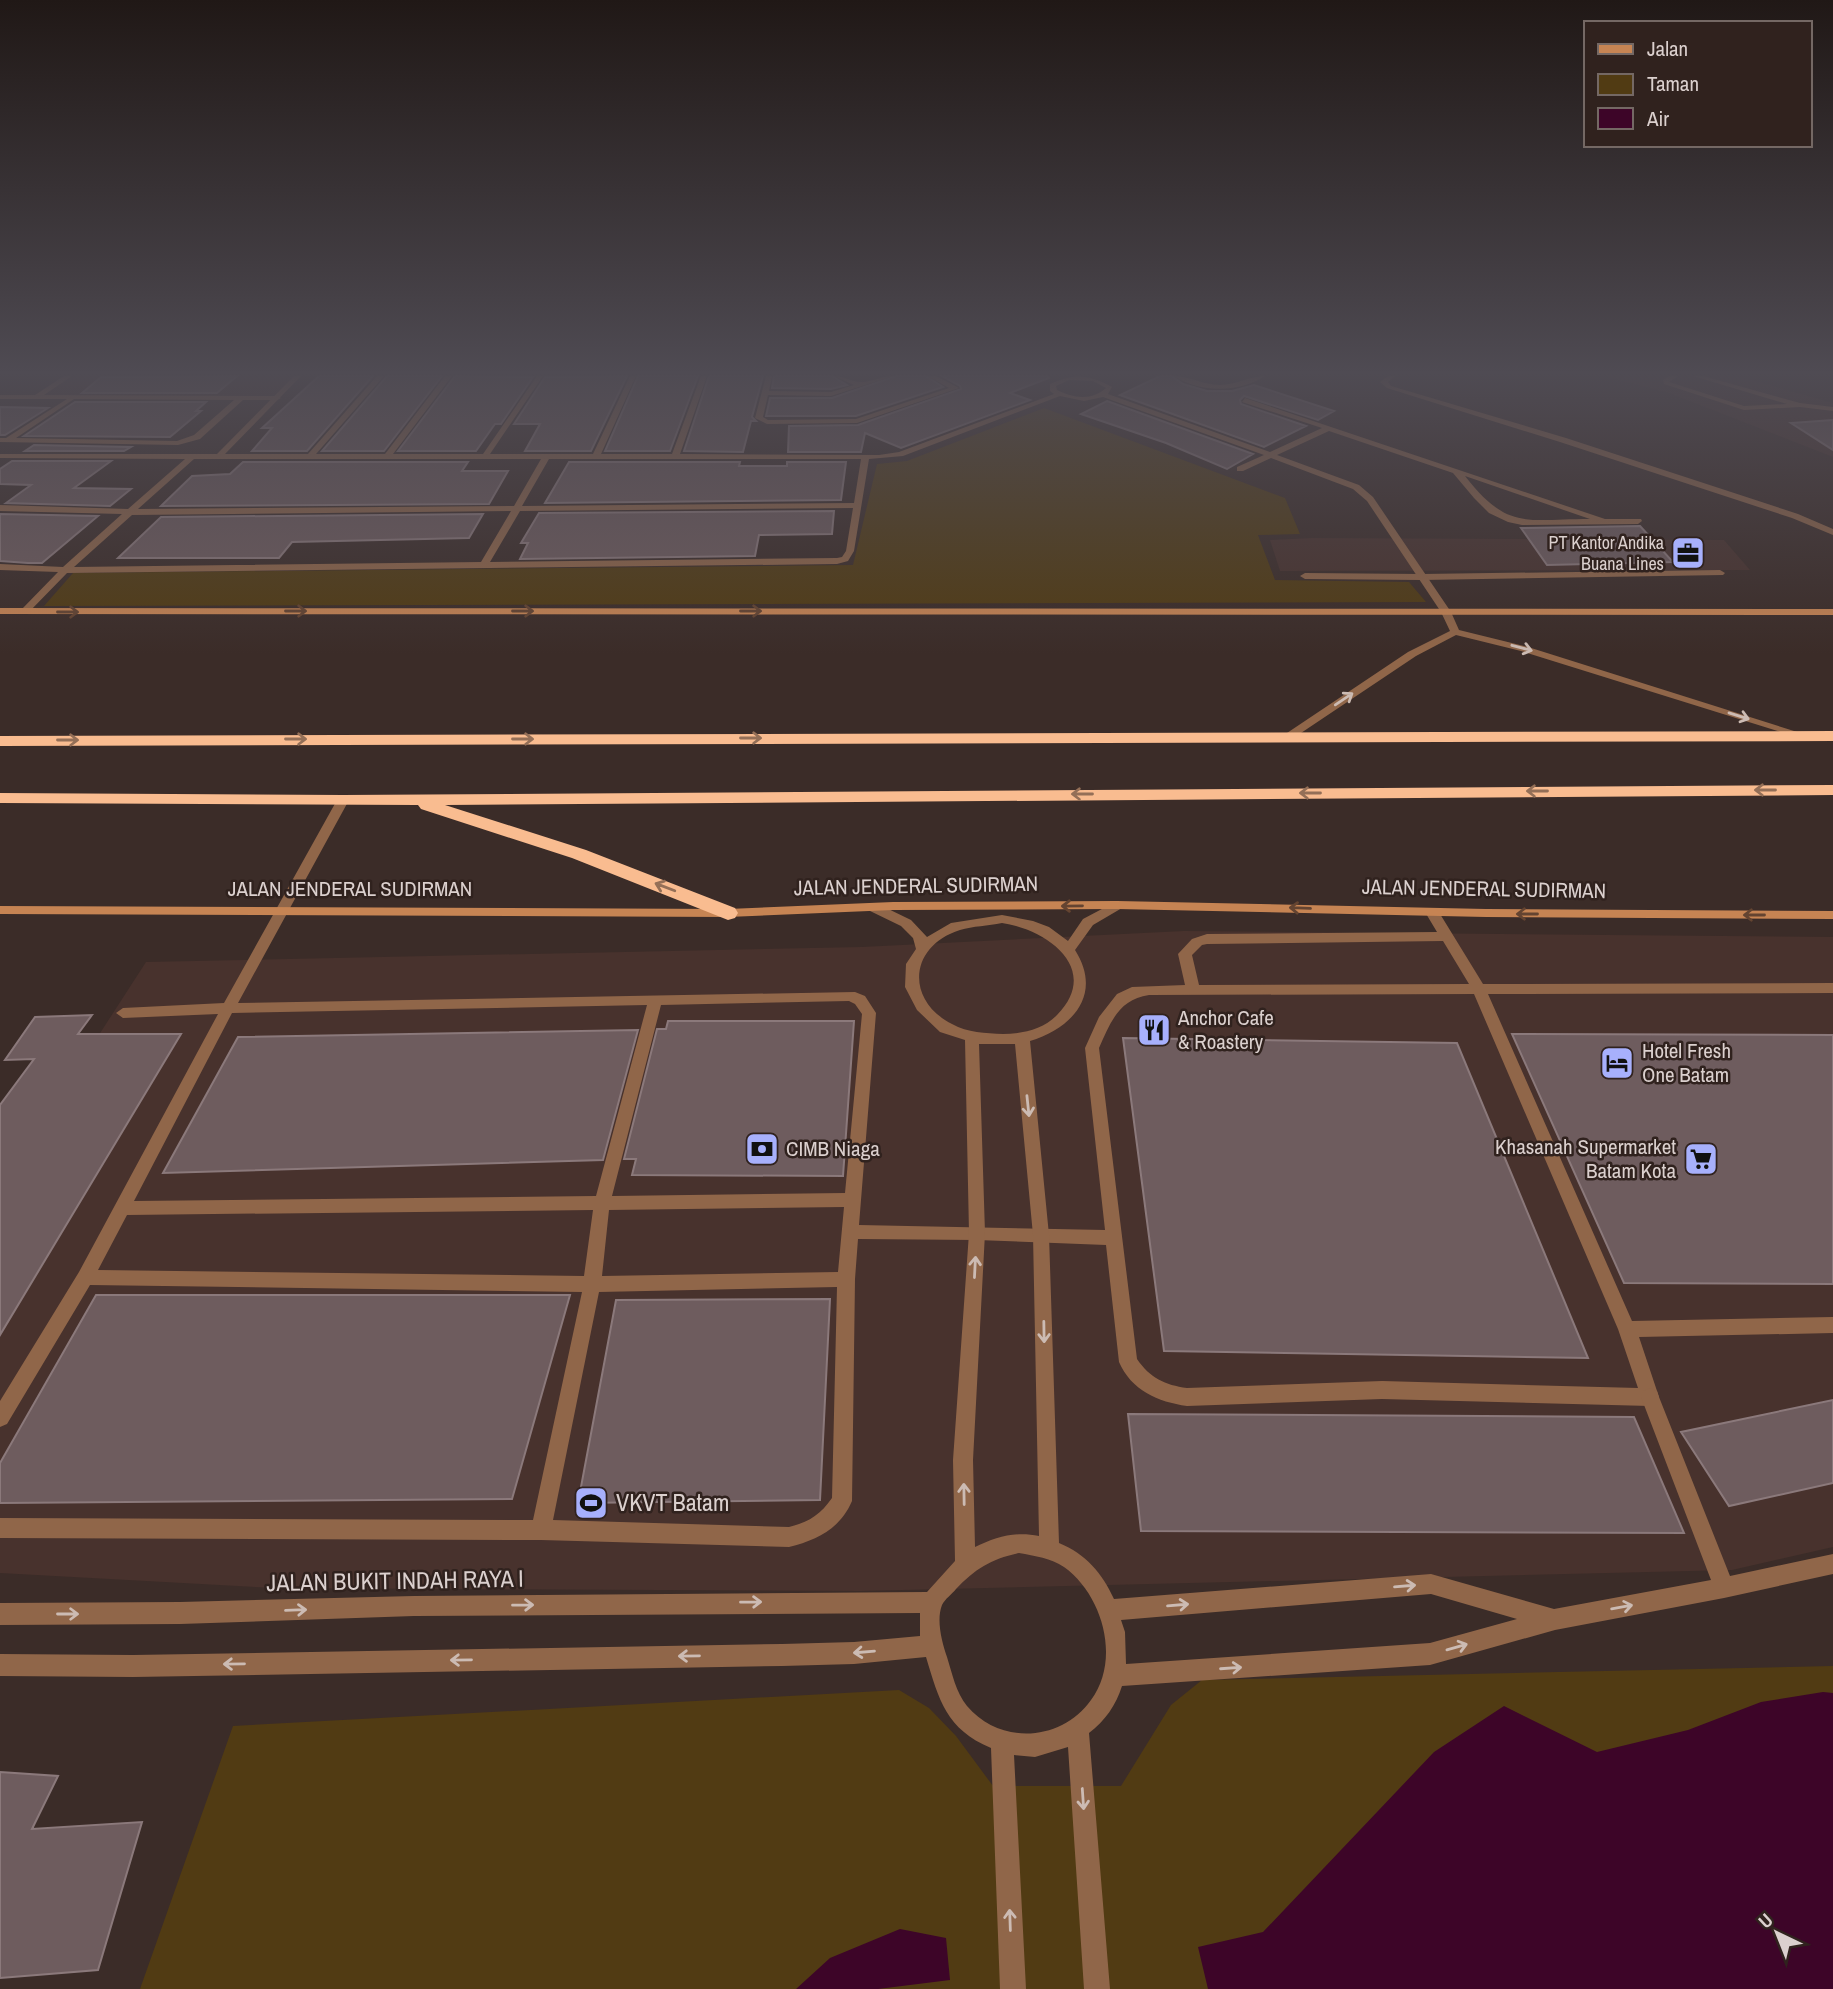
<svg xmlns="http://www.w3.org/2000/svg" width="1833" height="1989" font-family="'Archivo Narrow',sans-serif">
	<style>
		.built { fill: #48322d }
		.green { fill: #513b13 }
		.water { fill: #3d0528 }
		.building { fill: #6e5c5e; stroke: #8b797b; stroke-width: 2 }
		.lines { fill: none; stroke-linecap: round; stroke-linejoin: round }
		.lane { fill: #906649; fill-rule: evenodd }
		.street { fill: #906649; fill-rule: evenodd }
		.secondary { fill: #c68453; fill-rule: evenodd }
		.highway { fill: #f9bc90; fill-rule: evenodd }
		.oneway { stroke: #644431 }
		.oneway2 { stroke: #ccbbb3 }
		.oneway3 { stroke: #946f57 }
		.labels { text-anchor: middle; stroke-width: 5; stroke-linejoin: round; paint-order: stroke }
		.far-poi-label { font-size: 18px; fill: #dbd0ce; stroke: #30221e; text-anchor: end }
		.street-label { font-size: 21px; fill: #dbd0ce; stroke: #30221e }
		.poi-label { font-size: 21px; fill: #dbd0ce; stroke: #30221e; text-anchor: start }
		.near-poi-label { font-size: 24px; fill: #dbd0ce; stroke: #30221e; text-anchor: start }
		.near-street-label { font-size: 24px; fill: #dbd0ce; stroke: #30221e }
	</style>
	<rect width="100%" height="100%" fill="#3b2c28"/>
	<path class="built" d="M73,376H300L277,398H35Z
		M1604,376H1737L1833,403V457L1669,393Z
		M1312,538L1724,540L1750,570L1280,571L1270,540Z
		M1184,931L1833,937V1547L1732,1570L861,1591L274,1588L0,1573V1188L146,962L862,947Z"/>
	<path class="green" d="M1044,408L1285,498L1300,534L1258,535L1275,580L1409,582L1426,602L44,606L73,573L853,565L877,464L907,461Z
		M1833,1666V1989H140L233,1726L899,1690L929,1708L956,1736L993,1786H1121L1171,1705L1202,1680Z"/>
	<path class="water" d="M1823,1692L1833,1693V1989H1208L1198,1947L1263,1932L1434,1752L1504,1706L1597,1752L1688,1730L1761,1702Z
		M900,1929L946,1938L950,1980L878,1989H796L830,1958Z"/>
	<path class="building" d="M237,376L217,393H82L101,377Z
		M319,376H373L307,451H252L272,428H262Z
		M387,376H442L384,451H322Z
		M455,376L533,377L501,424H495L476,451H398Z
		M627,376L591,451H525L540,424H514L545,377Z
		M638,376H698L670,451H605Z
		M709,376H763L752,417L756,421H751L743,452L684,451Z
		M774,376H832L847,385L831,389L772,388Z
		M896,376H926L943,387L856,416H766L770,398H832Z
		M942,376H1048L1049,378L1010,393L1030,400L901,448L865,433L861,452H788L789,426L858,425L961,389L960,386Z
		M1160,376H1172L1183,384L1207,391H1232L1254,385L1334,411L1318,420L1244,396L1240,400L1241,404L1306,426L1264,447L1120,395Z
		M1107,401L1253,454L1227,469L1166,443L1081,414Z
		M75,402H206L196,411H201L170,437L24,436Z
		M0,407L48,408L5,435H0Z
		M1833,420V450L1791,423Z
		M34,445L131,447L124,451H25Z
		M12,461H111L74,488L131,489L110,506L6,503L31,485L0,484V469Z
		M243,462H468L462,471H508L489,504L161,506L192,476L230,474Z
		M569,462H740L739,466H787V462H846L841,500L545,503Z
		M834,511L832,534L759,535L755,556L520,559L528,543H521L539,513Z
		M0,514L98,516L42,563H28L0,561Z
		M483,514L469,538L292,542L279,558H118L161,517Z
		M1640,526L1673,562L1547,565L1521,528Z
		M92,1015L78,1034H181L0,1335V1105L34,1059L5,1060L35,1017Z
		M668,1021H854L843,1176L632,1175L636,1159H624L657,1029H666Z
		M638,1030L603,1160L163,1173L238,1037Z
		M1512,1034L1833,1035V1284L1624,1283Z
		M1123,1038L1457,1043L1588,1358L1164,1351Z
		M96,1295H570L512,1499L0,1503V1463Z
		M830,1299L820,1500L578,1503L616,1300Z
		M1833,1400V1483L1729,1506L1681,1432Z
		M1128,1414L1634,1417L1684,1533L1141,1531Z
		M0,1772L58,1776L32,1829L142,1822L98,1970L0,1978Z"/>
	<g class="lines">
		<path class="lane" d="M64,376H72L44,395L277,396L281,398L277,400H243L200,439L178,445L0,442V438H6L67,399H0V395H35ZM74,399L234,400L194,435L177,441L16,438Z
			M1388,376H1395L1388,382L1391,386L1566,438L1798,514L1833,529V535L1792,518L1560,442L1387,388L1380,382Z
			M1669,376H1678L1669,382L1744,406L1787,404L1693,376H1703L1800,403L1833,407V411L1800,407L1744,410L1664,384L1663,380Z
			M1720,570L1725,573L1723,575L1422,580L1305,579L1300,576L1305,573L1422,574Z
			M343,796L349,800L238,1003L855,992L865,996L876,1013L859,1225L1105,1230L1085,1048L1099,1017L1117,994L1132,987L1185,985L1178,954L1192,939L1207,934L1437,932L1425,912L1432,908L1437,909L1483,984L1833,983V993L1488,994L1632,1321L1833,1317V1333L1639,1337L1659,1397L1657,1403L1650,1406L1382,1399L1187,1406C1158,1402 1131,1390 1119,1362L1106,1245L977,1240L858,1239L855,1279L852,1501C840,1529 817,1540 789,1547L541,1540L0,1538V1518L533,1520L582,1292L90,1285L7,1424L0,1427V1401L79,1272L218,1014L123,1018L116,1013L123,1008L224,1003L337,800ZM1443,941L1469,984L1199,985L1192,955L1202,945L1207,944ZM1474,994L1618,1329L1638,1388L1382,1381L1187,1388C1165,1385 1150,1378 1137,1359L1099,1048C1110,1023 1119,999 1149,995ZM849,1001L855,1004L862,1014L845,1193L612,1196L661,1005ZM647,1005L596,1196L134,1201L232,1013ZM844,1207L838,1272L602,1276L609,1210ZM593,1210L584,1276L98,1270L127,1215ZM837,1287L832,1498C820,1515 809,1522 789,1527L553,1520L599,1292Z"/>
		<path class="street" d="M294,376H301L225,454H308L377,376H384L316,454H385L445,376H452L393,454H483L537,376H543L490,454H593L630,376H636L601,454H672L701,376H707L680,454L879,455L899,452L1054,394L1050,391V384C1074,373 1089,374 1112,387L1108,394L1270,452L1322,428L1242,402L1245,398L1605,519H1641L1642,521L1638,524L1522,525L1508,522L1489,513L1474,498L1453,473L1329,431L1277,455L1359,485L1373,497L1451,612L1459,630L1528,647L1810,736L1804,739L1800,738L1521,651L1456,635L1416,656L1292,739H1284V735L1408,652L1450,631L1441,612L1367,501L1353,489L1271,458L1243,471H1237V467L1264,455L1103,397L1084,401L1060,396L903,456L869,459L854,551L848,561L837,564L67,573L28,613H22V609L58,572L0,570V564L63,567L122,514L0,511V505L128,509L185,459L0,458V454H217ZM1069,380L1093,381L1106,388C1092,401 1073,398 1057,390L1056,386ZM194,459H541L514,506L138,509ZM549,459H861L854,503L522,506ZM1465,476L1590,519C1526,519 1508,531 1465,476ZM853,508L846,551L842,557L837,558L490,562L520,511ZM511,511L481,562L74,567L132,515Z
			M766,376H772L769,391L831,392L854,385L834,376C844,376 854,383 863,382C874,381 882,376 893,376L831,396L768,395L763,417L768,420L856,419L949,388L928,376H936L959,388L857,423L767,424L755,418Z
			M1174,376C1189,376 1203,385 1220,385C1236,385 1250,376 1265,376C1239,393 1200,393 1174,376Z
			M1117,901L1123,905L1122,908L1093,925L1075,950C1103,994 1073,1028 1030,1041L1049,1235L1059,1543C1086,1554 1102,1573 1114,1599L1431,1574L1554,1609L1711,1580L1641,1397L1643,1391L1650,1388L1657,1391L1659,1397L1730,1576L1833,1554V1574L1724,1598L1555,1630L1430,1665L1122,1686C1116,1705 1105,1721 1089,1733L1110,1989H1084L1068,1747L1035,1757L1014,1755L1026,1989H1000L991,1748C946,1729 939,1700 926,1657L854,1664L782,1666L133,1677L0,1676V1654L133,1655L782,1644L854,1642L920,1636V1613L414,1616L180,1624L0,1625V1603L180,1602L414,1596L927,1592L955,1561L953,1460L969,1233L965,1040L940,1032L917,1010L905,987L906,964L916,949L913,938L901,926L868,910L866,907L873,903L878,904L911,920L927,937L951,923L1002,915L1033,921L1049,927L1068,941L1083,919ZM1002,923C1047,929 1102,969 1057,1015C1044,1029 1022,1034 1003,1034C985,1033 968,1033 952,1024C905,1000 909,946 960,930C973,926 988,926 1002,923ZM979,1044H1015L1033,1235L1039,1536C1015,1531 996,1537 975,1547L973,1460L985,1233ZM1019,1553C1035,1556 1051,1558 1064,1567C1103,1595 1121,1660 1091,1700C1062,1741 1001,1746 967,1706C956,1693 952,1673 947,1657C942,1643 936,1620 942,1605C945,1599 952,1594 956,1589C975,1569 991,1559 1019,1553ZM1431,1594L1517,1619L1430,1643L1126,1664L1125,1632L1121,1620Z"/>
		<path class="secondary" d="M0,608L1833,609V615L0,614Z
			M1117,901L1486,909L1833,911V919L1486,917L1117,909L893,910L728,917L0,914V906L728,909L893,902Z"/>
		<path class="highway" d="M1833,731V741L0,746V736Z
			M1833,785V795L445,805L586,850L735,908L738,913L735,918L728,920L572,858L421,809L418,805L0,803V793L343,795Z"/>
	</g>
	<defs><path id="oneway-shaft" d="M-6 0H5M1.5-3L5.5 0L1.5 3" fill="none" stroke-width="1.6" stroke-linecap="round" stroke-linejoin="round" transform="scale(1.75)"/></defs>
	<g class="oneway">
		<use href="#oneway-shaft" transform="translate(296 611)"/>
		<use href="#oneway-shaft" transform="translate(523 611)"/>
		<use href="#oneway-shaft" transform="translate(751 611)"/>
		<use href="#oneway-shaft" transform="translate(68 612)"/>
		<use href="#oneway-shaft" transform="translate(1072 906) rotate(179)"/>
		<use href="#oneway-shaft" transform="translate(1300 908) rotate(-178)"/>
		<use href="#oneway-shaft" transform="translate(1527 914) rotate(-180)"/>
		<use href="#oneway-shaft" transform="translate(1754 915) rotate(-180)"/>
	</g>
	<g class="oneway2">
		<use href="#oneway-shaft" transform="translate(1522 648) rotate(15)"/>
		<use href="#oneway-shaft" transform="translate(1344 699) rotate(-34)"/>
		<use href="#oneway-shaft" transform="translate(1739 716) rotate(17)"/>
		<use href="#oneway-shaft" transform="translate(1028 1106) rotate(84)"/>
		<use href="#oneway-shaft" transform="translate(975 1267) rotate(-87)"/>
		<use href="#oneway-shaft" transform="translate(1044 1332) rotate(89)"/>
		<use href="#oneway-shaft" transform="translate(964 1494) rotate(-91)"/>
		<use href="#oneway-shaft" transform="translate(1405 1586) rotate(-5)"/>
		<use href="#oneway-shaft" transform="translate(751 1602) rotate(-1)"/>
		<use href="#oneway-shaft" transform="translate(523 1605) rotate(-1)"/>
		<use href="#oneway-shaft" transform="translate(1178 1605) rotate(-5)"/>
		<use href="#oneway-shaft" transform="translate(1622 1607) rotate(-10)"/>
		<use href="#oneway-shaft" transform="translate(296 1610) rotate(-2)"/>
		<use href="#oneway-shaft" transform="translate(68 1614)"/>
		<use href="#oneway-shaft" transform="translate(1457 1647) rotate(-16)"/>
		<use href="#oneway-shaft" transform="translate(864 1652) rotate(175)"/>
		<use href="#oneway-shaft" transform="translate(689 1656) rotate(179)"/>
		<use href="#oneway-shaft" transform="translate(461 1660) rotate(179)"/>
		<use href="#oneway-shaft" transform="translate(234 1664) rotate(179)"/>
		<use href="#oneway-shaft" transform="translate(1231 1668) rotate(-4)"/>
		<use href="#oneway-shaft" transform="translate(1083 1799) rotate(86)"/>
		<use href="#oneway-shaft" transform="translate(1010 1920) rotate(-92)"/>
	</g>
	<g class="oneway3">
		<use href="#oneway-shaft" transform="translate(751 738)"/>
		<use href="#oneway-shaft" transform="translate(296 739)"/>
		<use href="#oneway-shaft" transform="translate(523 739)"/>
		<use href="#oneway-shaft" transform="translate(68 740)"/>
		<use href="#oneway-shaft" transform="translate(1765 790) rotate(180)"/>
		<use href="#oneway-shaft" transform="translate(1537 791) rotate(180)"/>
		<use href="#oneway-shaft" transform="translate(1310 793) rotate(180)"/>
		<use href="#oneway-shaft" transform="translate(1082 794) rotate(180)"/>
		<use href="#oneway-shaft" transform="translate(665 887) rotate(-159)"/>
	</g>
	<linearGradient id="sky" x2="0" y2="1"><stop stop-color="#201816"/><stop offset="0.57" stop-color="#4f4b53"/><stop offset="1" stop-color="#4f4b53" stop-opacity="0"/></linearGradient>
	<rect width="1833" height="654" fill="url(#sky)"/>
	<defs>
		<symbol id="office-square" viewBox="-11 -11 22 22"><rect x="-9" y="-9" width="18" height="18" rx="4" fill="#a7b0fc" stroke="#30221e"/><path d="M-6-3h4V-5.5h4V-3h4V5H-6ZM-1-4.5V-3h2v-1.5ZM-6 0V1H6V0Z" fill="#111"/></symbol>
		<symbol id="restaurant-square" viewBox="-11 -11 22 22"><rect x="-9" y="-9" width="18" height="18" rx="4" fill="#a7b0fc" stroke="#30221e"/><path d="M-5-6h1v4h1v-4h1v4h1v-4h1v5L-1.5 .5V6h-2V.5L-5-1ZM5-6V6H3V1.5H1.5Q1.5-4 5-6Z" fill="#111"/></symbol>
		<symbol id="hotel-square" viewBox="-11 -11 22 22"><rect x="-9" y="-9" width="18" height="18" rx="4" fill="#a7b0fc" stroke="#30221e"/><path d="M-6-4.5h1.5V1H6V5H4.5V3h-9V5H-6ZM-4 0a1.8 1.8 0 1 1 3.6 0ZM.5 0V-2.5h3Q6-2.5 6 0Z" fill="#111"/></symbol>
		<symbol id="bank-square" viewBox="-11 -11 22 22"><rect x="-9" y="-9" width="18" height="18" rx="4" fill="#a7b0fc" stroke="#30221e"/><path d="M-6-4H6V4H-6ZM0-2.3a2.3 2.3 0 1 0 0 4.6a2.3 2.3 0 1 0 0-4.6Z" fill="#111"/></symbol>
		<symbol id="supermarket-square" viewBox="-11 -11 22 22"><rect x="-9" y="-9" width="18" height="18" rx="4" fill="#a7b0fc" stroke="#30221e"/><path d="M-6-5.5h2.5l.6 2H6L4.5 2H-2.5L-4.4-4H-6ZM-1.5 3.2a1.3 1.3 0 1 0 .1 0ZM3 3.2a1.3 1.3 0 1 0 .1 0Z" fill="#111"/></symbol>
		<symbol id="stadium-square" viewBox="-11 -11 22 22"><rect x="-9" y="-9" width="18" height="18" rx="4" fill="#a7b0fc" stroke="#30221e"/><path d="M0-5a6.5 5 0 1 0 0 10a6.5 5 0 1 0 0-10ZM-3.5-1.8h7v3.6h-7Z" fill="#111"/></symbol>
	</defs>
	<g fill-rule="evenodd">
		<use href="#office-square" x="1669" y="534" width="38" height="38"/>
		<use href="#restaurant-square" x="1135" y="1011" width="38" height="38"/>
		<use href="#hotel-square" x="1598" y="1044" width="38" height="38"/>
		<use href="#bank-square" x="743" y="1130" width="38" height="38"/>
		<use href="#supermarket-square" x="1682" y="1140" width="38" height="38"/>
		<use href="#stadium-square" x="572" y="1484" width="38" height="38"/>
	</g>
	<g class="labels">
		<g class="far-poi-label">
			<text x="1664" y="549">PT Kantor Andika<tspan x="1664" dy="21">Buana Lines</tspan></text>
		</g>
		<g class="street-label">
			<text transform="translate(916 886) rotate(-1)" y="7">JALAN JENDERAL SUDIRMAN</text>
			<text x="350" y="896">JALAN JENDERAL SUDIRMAN</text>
			<text transform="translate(1484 889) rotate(1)" y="7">JALAN JENDERAL SUDIRMAN</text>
		</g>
		<g class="poi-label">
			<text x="1178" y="1025">Anchor Cafe<tspan x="1178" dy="24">&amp; Roastery</tspan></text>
			<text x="1642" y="1058">Hotel Fresh<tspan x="1642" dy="24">One Batam</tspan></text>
			<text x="1676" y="1154" text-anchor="end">Khasanah Supermarket<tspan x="1676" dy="24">Batam Kota</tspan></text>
			<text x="786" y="1156">CIMB Niaga</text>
		</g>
		<g class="near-poi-label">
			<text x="616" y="1511">VKVT Batam</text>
		</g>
		<g class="near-street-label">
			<text transform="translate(395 1581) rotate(-1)" y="8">JALAN BUKIT INDAH RAYA I</text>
		</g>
	</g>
	<rect x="1584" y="21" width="228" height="126" fill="#30221e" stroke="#746864" stroke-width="2"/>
	<rect x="1598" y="44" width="35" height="10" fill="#c68453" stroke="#746864" stroke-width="2"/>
	<text x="1647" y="56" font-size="21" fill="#dbd0ce">Jalan</text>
	<rect x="1598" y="74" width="35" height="21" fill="#513b13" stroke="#746864" stroke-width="2"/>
	<text x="1647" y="91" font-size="21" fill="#dbd0ce">Taman</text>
	<rect x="1598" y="108" width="35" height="21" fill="#3d0528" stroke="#746864" stroke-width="2"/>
	<text x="1647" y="126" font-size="21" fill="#dbd0ce">Air</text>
	<g transform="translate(1777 1933) rotate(317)" stroke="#30221e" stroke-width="5" paint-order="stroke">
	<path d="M0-5L12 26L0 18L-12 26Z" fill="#dbd0ce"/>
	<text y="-10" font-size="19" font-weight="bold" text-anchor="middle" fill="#dbd0ce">U</text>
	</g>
</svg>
